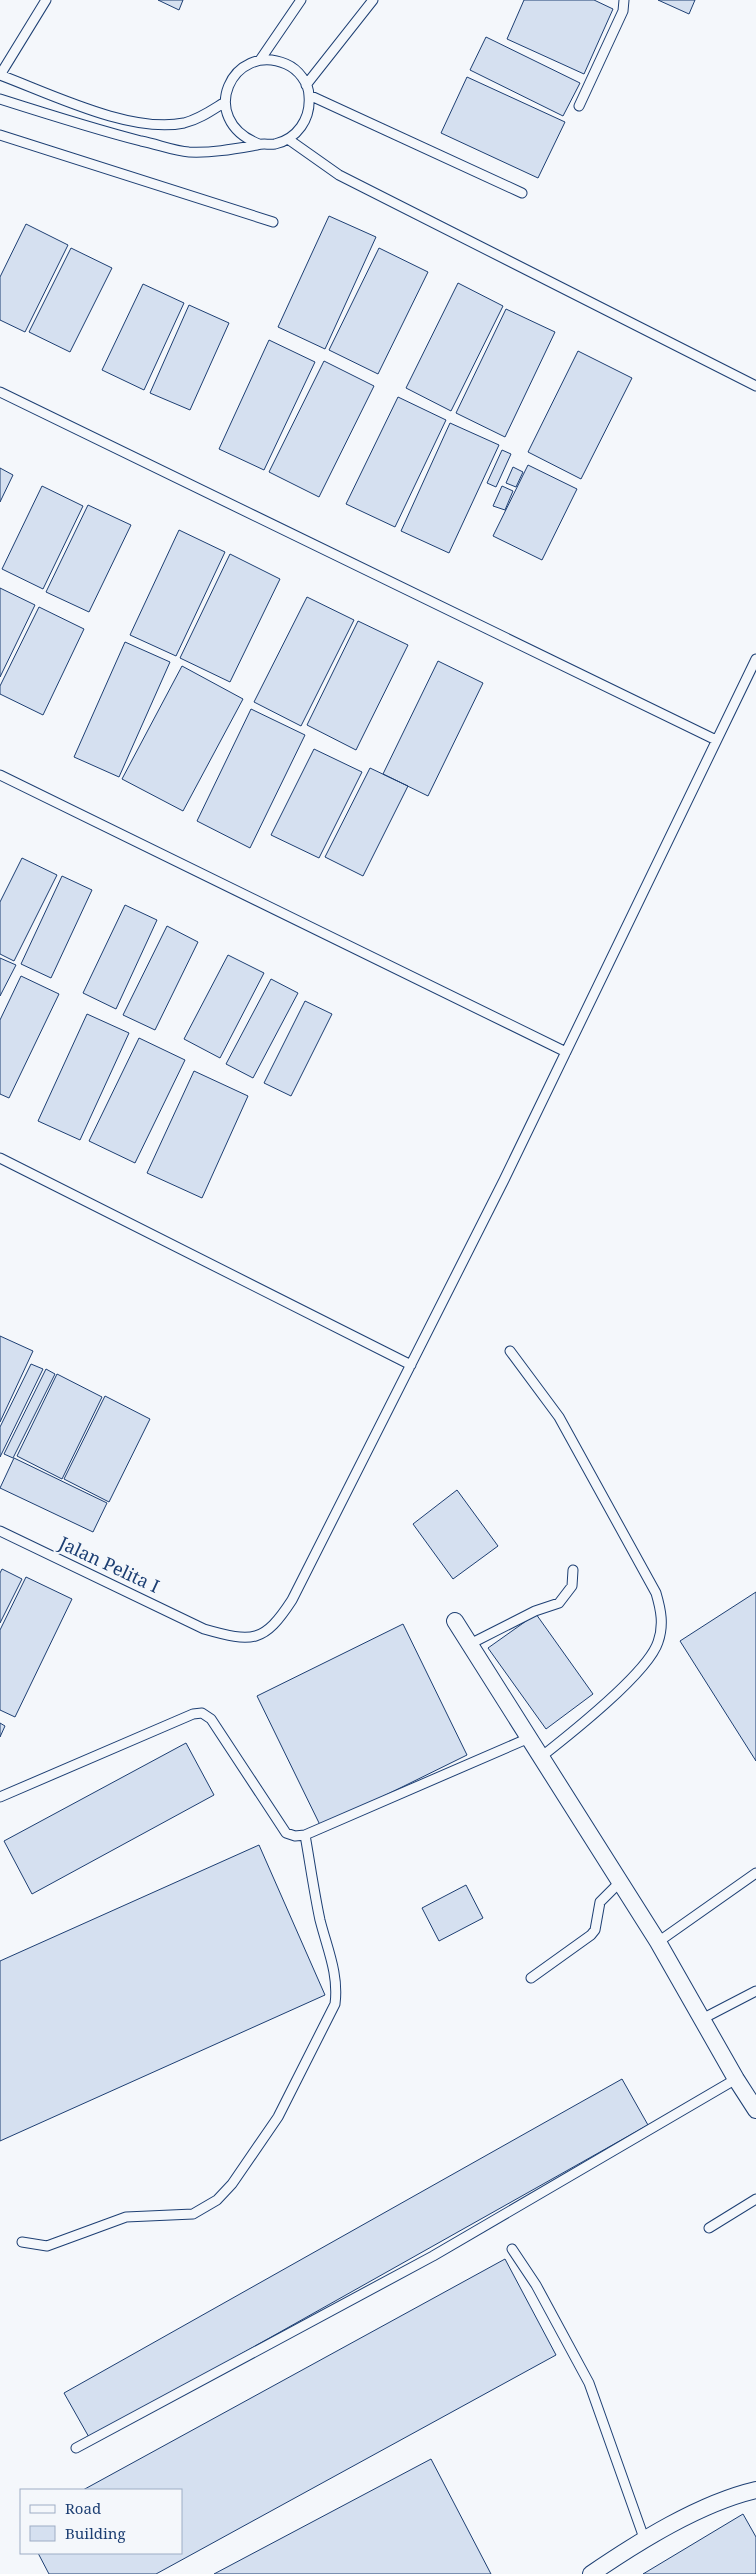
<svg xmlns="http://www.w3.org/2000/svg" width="756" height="2574" font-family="'Noto Serif',serif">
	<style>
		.building { fill: #d5e0f0; stroke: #1d3f73 }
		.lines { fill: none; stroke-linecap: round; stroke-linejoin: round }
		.lane-casing { stroke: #1d3f73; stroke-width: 11 }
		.street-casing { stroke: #1d3f73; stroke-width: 18 }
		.lane { stroke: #f4f7fb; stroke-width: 9 }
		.street { stroke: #f4f7fb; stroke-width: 16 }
		.labels { text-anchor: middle; stroke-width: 4; stroke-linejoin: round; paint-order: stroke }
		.street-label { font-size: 18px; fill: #1d3f73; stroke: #f4f7fb }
	</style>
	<rect width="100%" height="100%" fill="#f4f7fb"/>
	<path class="building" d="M158,0H183L179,10Z
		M524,0H594L613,9L584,74L507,39Z
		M658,0H695L689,14Z
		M486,37L580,83L563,116L470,70Z
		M467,77L565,122L538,178L441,133Z
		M329,216L376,237L325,349L278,327Z
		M26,224L68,245L25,332L0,320V277Z
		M71,248L112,268L70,352L29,332Z
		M379,248L428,272L378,374L329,350Z
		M458,283L503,306L451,411L406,388Z
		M143,284L184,303L144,390L102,370Z
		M189,305L229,323L190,410L150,393Z
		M506,309L555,332L505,437L456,413Z
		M269,340L315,362L264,470L219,449Z
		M578,351L632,378L581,479L528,452Z
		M324,361L374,386L319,497L269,472Z
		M398,397L446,420L395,527L346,504Z
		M450,423L499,445L449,553L401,531Z
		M502,450L511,454L496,487L487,483Z
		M528,465L577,489L542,560L493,536Z
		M513,467L523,472L516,487L506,483Z
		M0,468L13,475L0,502Z
		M42,486L83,506L43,589L2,569Z
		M502,486L513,491L505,510L493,506Z
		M88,505L131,525L89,612L46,592Z
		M179,530L225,552L176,656L130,635Z
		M230,554L280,579L230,682L180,658Z
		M0,588L35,605L0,677Z
		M307,597L354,620L301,726L254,702Z
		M39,607L84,629L43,715L0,694V686Z
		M358,621L408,645L356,750L307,725Z
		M125,642L170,662L119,777L74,757Z
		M438,661L483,683L428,796L383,774Z
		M182,666L243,699L183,811L122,779Z
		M251,709L305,735L250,848L197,821Z
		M314,749L362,772L319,858L271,835Z
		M370,768L408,786L363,876L325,857Z
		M22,858L57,875L14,961L0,954V902Z
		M62,876L92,890L51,978L21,964Z
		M125,905L157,920L116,1009L83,993Z
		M167,926L198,942L155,1030L123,1015Z
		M228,955L264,973L220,1058L184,1039Z
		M0,958L16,965L0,996Z
		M21,976L59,994L9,1098L0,1094V1020Z
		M271,979L298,993L253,1078L226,1064Z
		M305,1001L332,1014L291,1096L264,1083Z
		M87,1014L129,1033L80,1140L38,1121Z
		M139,1038L185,1060L135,1163L89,1141Z
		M194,1071L248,1096L202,1198L147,1173Z
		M0,1336L33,1351L0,1422Z
		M31,1364L43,1369L0,1457V1427Z
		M46,1369L55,1374L13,1458L4,1454Z
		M57,1374L102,1397L62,1479L17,1456Z
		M105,1396L150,1419L109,1502L64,1479Z
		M14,1458L107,1503L93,1532L0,1488Z
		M457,1490L498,1546L453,1579L413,1524Z
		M2,1569L22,1579L0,1623V1573Z
		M26,1577L72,1599L15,1717L0,1710V1630Z
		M756,1592V1761L680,1641Z
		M536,1614L593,1694L546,1729L488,1648Z
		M403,1624L467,1755L321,1827L257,1696Z
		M0,1723L5,1726L0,1737Z
		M186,1743L214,1795L32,1894L4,1841Z
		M259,1845L325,1995L0,2141V1961Z
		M466,1885L483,1918L439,1941L422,1908Z
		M622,2079L648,2125L90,2439L64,2393Z
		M505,2259L556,2355L156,2574H49L38,2553H181V2490H83Z
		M431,2459L491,2574H214Z
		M743,2514L756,2537V2574H643Z"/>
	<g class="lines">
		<defs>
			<path id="lane" d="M260,60L301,0
				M0,75C51,94 131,134 184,123C200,119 212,110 225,102
				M0,75L46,0
				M306,85L373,0
				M309,95L522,193
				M0,99C47,114 94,129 141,141C157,144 174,151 189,152C213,153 234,149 257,145C263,143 269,145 275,144C297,139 311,119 309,96C309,83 298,69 286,64C233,41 195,119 259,144
				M579,106L623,11L624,0
				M0,135L273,222
				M288,139L339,175L756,386
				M0,392L716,740
				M0,775L566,1052
				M0,1158L411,1365
				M510,1351L559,1417L656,1593C661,1610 664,1625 658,1642C648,1673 569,1735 541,1757
				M0,1531L204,1629C253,1643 264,1643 292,1600L504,1180L756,659
				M470,1644L535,1611L559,1603L572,1586L573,1570
				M0,1797L193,1714L202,1713L211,1719L286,1833L295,1836L305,1835L529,1738
				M658,1942L756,1873
				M531,1978L591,1935L595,1930L600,1902L619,1883
				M702,2019L756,1991
				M709,2228L756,2199
				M22,2242L47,2246L126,2217L193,2214L217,2200L232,2184L278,2117L335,2004C339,1974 327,1948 320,1920C314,1892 310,1863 305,1835
				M512,2249L536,2285L589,2383L644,2538
				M76,2448L433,2256L736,2079"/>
			<path id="street" d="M455,1621L658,1942L736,2079L756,2110
				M591,2574C638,2542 700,2503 756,2490"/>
		</defs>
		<use href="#lane" class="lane-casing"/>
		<use href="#street" class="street-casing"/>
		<use href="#lane" class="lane"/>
		<use href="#street" class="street"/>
	</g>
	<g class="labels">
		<g class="street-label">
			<text transform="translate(109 1565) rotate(25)" y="6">Jalan Pelita I</text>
		</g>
	</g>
	<rect x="20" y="2489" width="162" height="65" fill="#f4f7fb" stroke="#9eadc5"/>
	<rect x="30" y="2505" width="25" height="8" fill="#f4f7fb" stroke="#9eadc5"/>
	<text x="65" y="2514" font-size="15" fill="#1d3f73">Road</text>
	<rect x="30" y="2526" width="25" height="15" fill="#d5e0f0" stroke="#9eadc5"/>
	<text x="65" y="2539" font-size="15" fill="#1d3f73">Building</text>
</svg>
